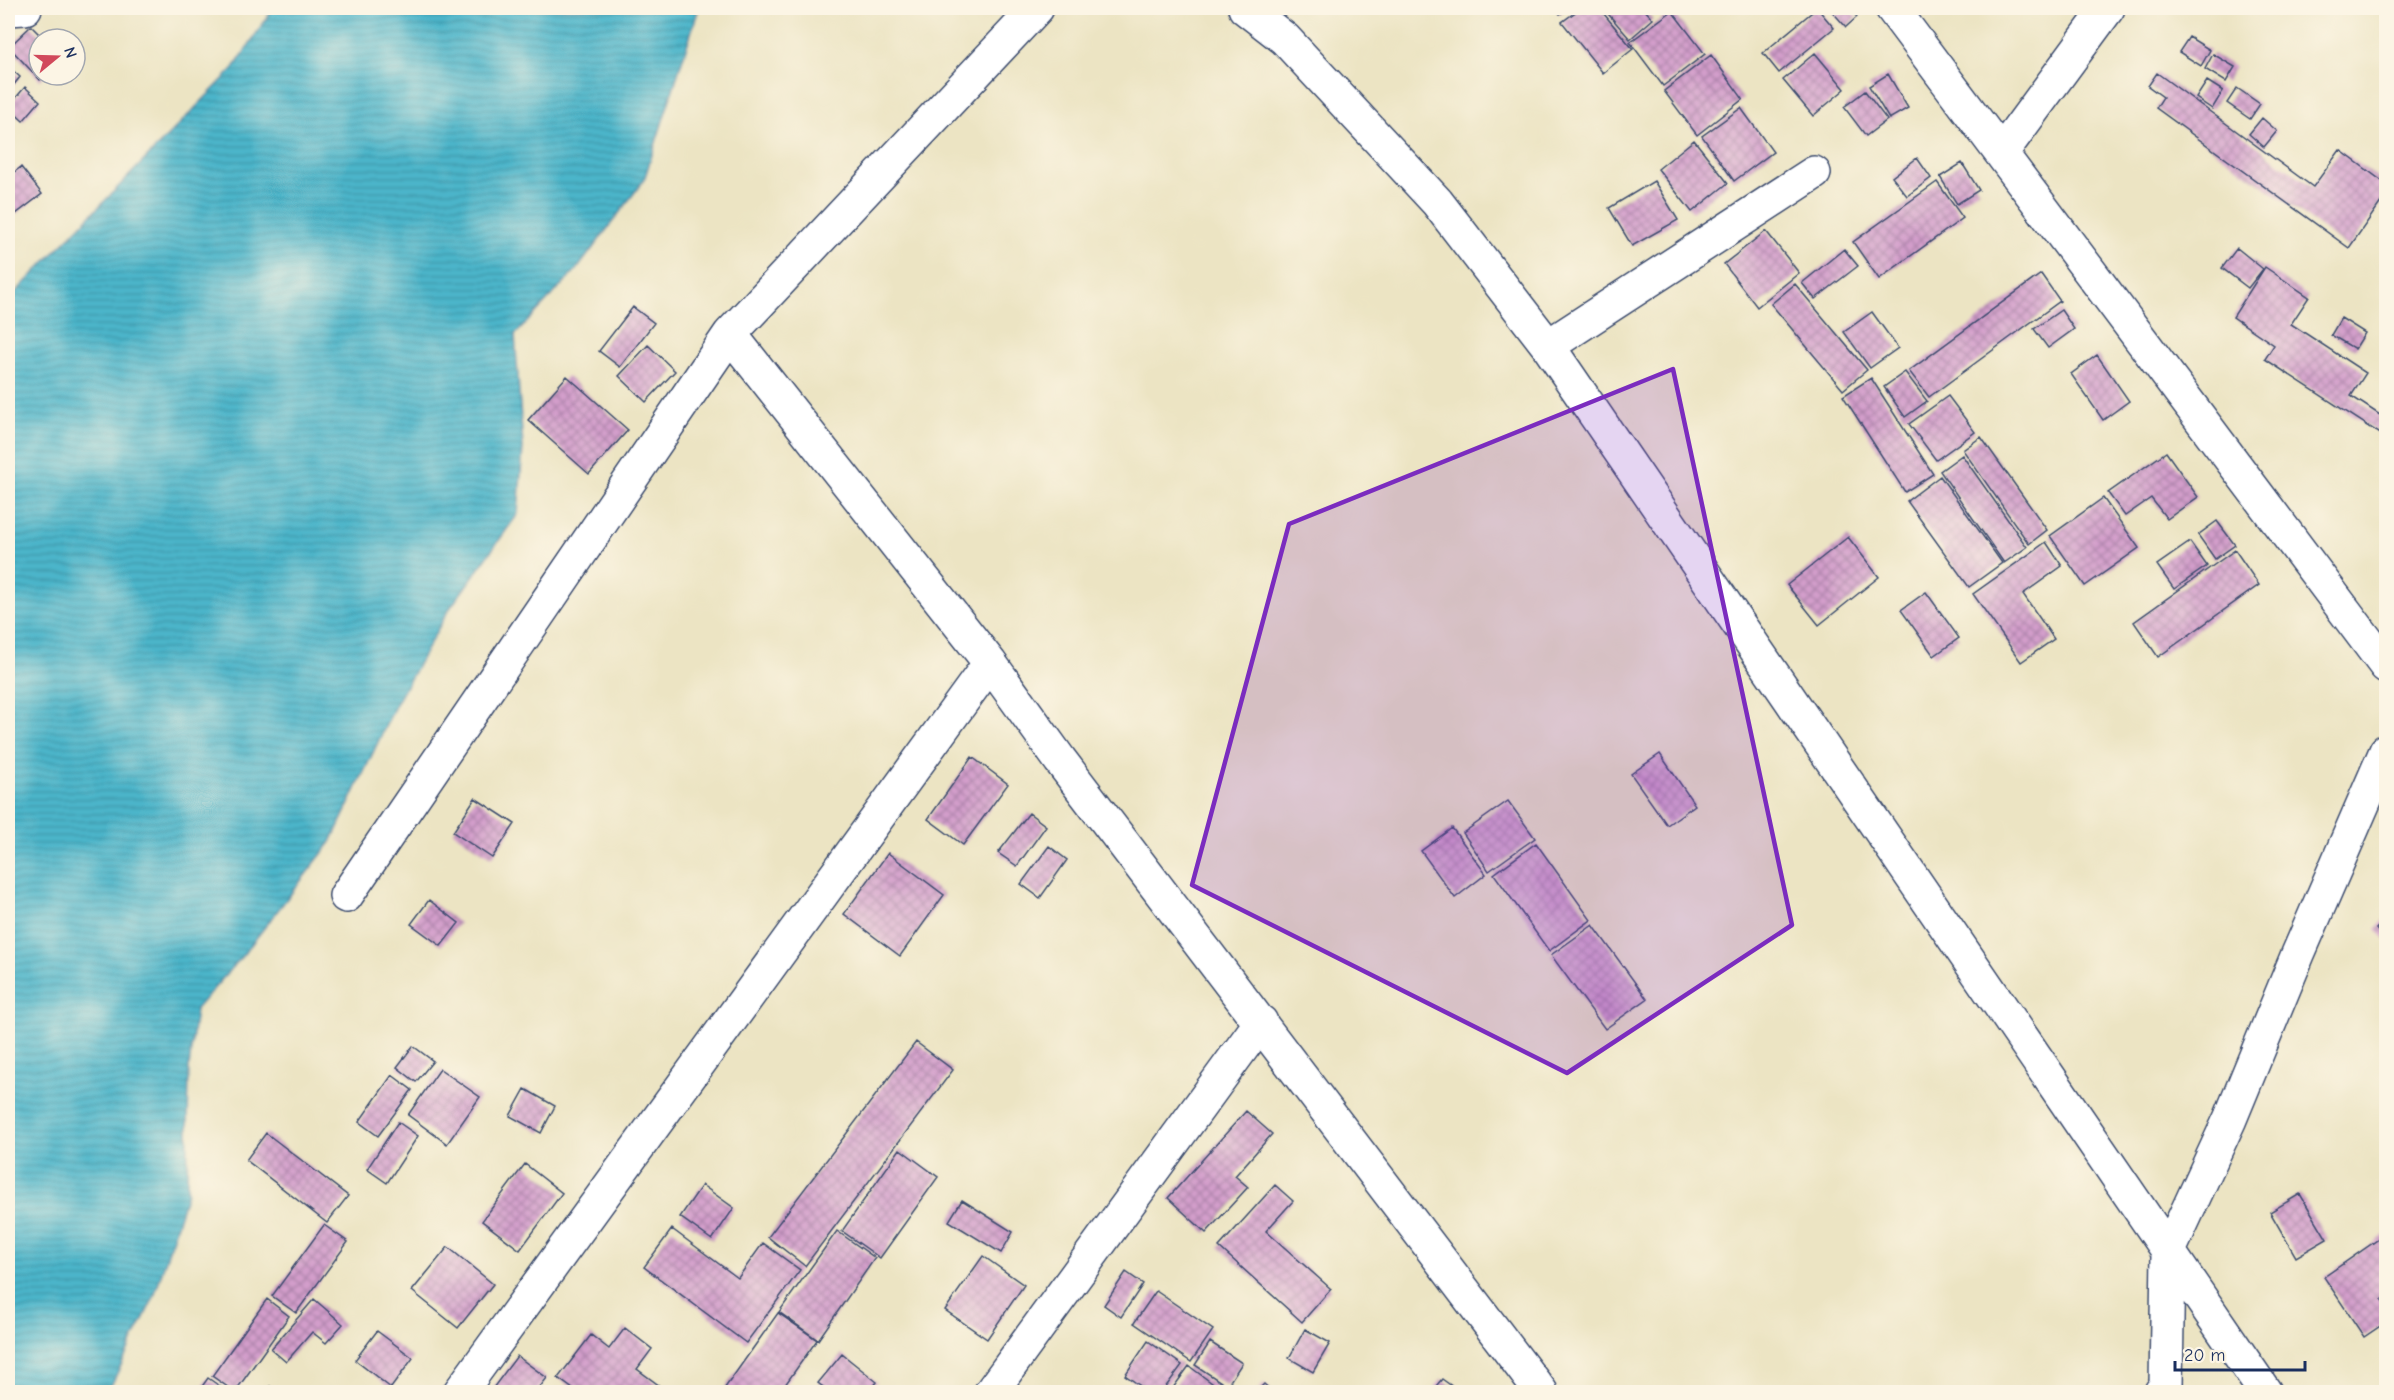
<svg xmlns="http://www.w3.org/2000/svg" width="2394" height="1400" font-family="'Comic Neue',sans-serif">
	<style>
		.water { fill: url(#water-rules); stroke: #347294; stroke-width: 1.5 }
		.building { fill: url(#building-cross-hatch) }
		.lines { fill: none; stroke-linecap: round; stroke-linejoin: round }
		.minor-casing { stroke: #3a4a6d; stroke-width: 36 }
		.minor { stroke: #fff; stroke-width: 33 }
		.marked { fill: #7b2cbf; fill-opacity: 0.2; stroke: #7b2cbf; stroke-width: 4.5; stroke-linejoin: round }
	</style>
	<defs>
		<pattern id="water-rules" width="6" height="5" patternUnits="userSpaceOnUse" patternTransform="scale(1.5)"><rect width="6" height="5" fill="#4cb5ca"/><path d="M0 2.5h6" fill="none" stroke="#3e94a7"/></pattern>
		<pattern id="building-cross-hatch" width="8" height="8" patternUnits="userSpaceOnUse" patternTransform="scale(1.5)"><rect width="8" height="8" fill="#d39ecb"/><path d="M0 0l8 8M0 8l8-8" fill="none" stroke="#aa81a8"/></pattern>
	</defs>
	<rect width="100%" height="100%" fill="#fcf5e5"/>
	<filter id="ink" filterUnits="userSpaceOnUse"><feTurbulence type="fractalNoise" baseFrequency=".0167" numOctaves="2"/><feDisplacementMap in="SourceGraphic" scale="12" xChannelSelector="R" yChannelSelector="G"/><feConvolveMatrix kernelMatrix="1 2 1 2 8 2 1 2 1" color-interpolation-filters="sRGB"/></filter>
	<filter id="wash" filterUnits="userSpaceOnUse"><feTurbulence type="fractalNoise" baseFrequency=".008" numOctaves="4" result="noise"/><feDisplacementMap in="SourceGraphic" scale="24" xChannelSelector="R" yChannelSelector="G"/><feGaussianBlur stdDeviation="1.35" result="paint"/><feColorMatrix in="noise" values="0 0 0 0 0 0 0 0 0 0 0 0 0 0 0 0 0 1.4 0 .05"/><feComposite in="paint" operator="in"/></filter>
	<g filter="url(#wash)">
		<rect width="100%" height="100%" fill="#ece4c3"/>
		<path class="water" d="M273,8H699L644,180L578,268L515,335L523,447L518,514L448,611L395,706L331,842L243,955L196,1009L189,1067L187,1193L154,1297L108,1392H8V300L234,68Z"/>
		<g id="blocks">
			<path class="building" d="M1555,8H1568L1560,14Z
				M1581,8H1599L1633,49L1603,73L1562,22Z
				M1603,8H1643L1653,19L1630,39Z
				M1817,8L1834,28L1779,73L1763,53Z
				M1829,8H1849L1857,17L1846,27Z
				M1672,11L1705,54L1663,86L1630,42Z
				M31,26L44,39H39V75H45L40,80L9,47Z
				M2189,37L2210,50L2201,66L2179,52Z
				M1815,53L1845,89L1813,116L1783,80Z
				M2213,54L2235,67L2226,82L2205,69Z
				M1711,55L1743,99L1697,135L1664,91Z
				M8,66L20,77L8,92Z
				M2157,73L2313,187L2340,150L2386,184V195L2349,248L2156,108L2163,97L2148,86Z
				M1888,74L1908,108L1889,119L1869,86Z
				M2207,81L2223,91L2212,109L2196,98Z
				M25,87L40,101L23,121L8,107Z
				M2237,88L2260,104L2250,119L2227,103Z
				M1865,91L1887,120L1866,136L1844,107Z
				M1741,108L1773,152L1734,181L1702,136Z
				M2262,118L2277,131L2264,147L2249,134Z
				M1694,140L1728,183L1692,212L1658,169Z
				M1917,158L1931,178L1907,196L1892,177Z
				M1962,163L1979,190L1957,204L1940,177Z
				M21,167L42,194L8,220V177Z
				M1654,181L1678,220L1632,246L1609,208Z
				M1937,182L1963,218L1879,279L1853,242Z
				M1766,231L1799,273L1757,307L1724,264Z
				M2237,248L2263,269L2248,288L2222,268Z
				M1844,249L1858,266L1815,299L1802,283Z
				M2265,267L2309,297L2291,324L2366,373L2351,396L2386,419L2385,437L2265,359L2274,345L2233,317Z
				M2041,274L2060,301L1929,397L1909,371Z
				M1795,284L1867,370L1843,390L1771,304Z
				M633,307L654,323L620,367L599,351Z
				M2061,310L2074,329L2048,348L2034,329Z
				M1872,312L1898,348L1870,368L1844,332Z
				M2341,318L2365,333L2355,349L2331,335Z
				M648,345L675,371L646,402L619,376Z
				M2097,355L2129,401L2103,420L2071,374Z
				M1905,372L1927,401L1905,417L1884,387Z
				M567,376L628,430L589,474L528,420Z
				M1871,378L1933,474L1905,492L1843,396Z
				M1948,396L1975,432L1936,460L1909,424Z
				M1981,437L2047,530L2029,544L1963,450Z
				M2166,452L2198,497L2167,519L2151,498L2125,516L2108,493Z
				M1962,455L2027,547L2004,563L1940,471Z
				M1940,476L2002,563L1969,587L1907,501Z
				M2103,498L2139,548L2085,586L2050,536Z
				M2217,521L2235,545L2215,559L2198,535Z
				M1848,537L1879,577L1819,625L1787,585Z
				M2046,542L2062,566L2023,594L2054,639L2021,662L1973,594Z
				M2190,542L2207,566L2174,589L2157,565Z
				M2235,550L2259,585L2158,657L2134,622Z
				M1926,592L1959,638L1934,656L1901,610Z
				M1660,754L1695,805L1667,825L1631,774Z
				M972,757L1008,784L963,845L928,819Z
				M475,798L515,824L492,858L453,832Z
				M1508,801L1535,838L1489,871L1463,833Z
				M1029,813L1046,826L1017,866L998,853Z
				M1452,828L1486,874L1455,898L1421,851Z
				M1536,843L1591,920L1549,951L1494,874Z
				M1049,846L1067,860L1040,898L1021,884Z
				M888,853L944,895L900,956L844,914Z
				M429,900L459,923L441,946L411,924Z
				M2386,918V940L2376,929Z
				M1593,925L1647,999L1605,1029L1551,955Z
				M916,1042L953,1070L805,1266L768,1237Z
				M413,1046L433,1061L416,1082L397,1067Z
				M440,1069L480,1097L447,1144L408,1115Z
				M392,1075L412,1090L378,1136L359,1122Z
				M525,1089L555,1106L541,1133L510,1116Z
				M1246,1111L1272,1134L1235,1176L1248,1187L1206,1233L1168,1198Z
				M398,1122L418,1136L387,1183L367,1169Z
				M266,1133L348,1196L327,1223L246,1160Z
				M900,1149L938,1177L880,1258L842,1231Z
				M525,1164L562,1193L520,1250L482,1221Z
				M702,1185L734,1208L712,1240L680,1217Z
				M1275,1185L1293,1201L1266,1231L1331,1289L1302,1322L1219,1247Z
				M2300,1194L2327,1239L2296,1257L2270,1212Z
				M962,1200L1013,1232L1001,1253L949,1221Z
				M324,1225L348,1242L296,1313L272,1296Z
				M672,1229L738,1278L763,1243L800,1270L746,1343L644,1267Z
				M837,1231L875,1258L818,1340L779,1312Z
				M2386,1234V1297L2382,1300L2386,1306V1322L2364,1337L2324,1277Z
				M448,1247L493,1284L458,1328L412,1291Z
				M983,1256L1024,1285L987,1339L945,1310Z
				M1126,1272L1143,1284L1121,1317L1104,1305Z
				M1156,1291L1213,1330L1191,1362L1134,1323Z
				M267,1299L289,1316L235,1392L212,1376Z
				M314,1299L343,1324L326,1343L312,1332L286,1362L271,1349Z
				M778,1313L817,1340L780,1392H722Z
				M625,1328L652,1349L637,1369L668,1392H577L558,1378L591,1335L609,1349Z
				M1305,1329L1330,1343L1313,1372L1289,1358Z
				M377,1331L413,1358L391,1388L355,1360Z
				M1148,1341L1182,1365L1162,1392H1149L1125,1375Z
				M1210,1342L1242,1363L1227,1386L1195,1365Z
				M842,1354L877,1382L869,1392H830L818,1383Z
				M517,1356L547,1378L536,1392H490Z
				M1189,1366L1224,1392H1170Z
				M208,1378L228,1392H198Z
				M1442,1379L1460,1392H1431Z
				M1264,1384L1273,1392H1256Z
				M270,1386L279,1392H266Z"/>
		</g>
	</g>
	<g filter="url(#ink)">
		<use href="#blocks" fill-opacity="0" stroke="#3a4a6d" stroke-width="1.5"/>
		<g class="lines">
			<defs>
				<path id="minor" d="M1037,8L730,334L990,663L1060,760L1541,1392
					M1245,8L1285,39L1437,202L1548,346L2265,1392
					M1892,8L2386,666
					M8,9L25,8
					M2002,152L2108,8
					M1548,346L1814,173
					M346,896L730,334
					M460,1392L990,663
					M991,1392L1261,1022
					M2161,1392L2166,1387L2168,1253L2230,1119L2298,954L2386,751"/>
			</defs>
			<use href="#minor" class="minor-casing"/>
			<use href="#minor" class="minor"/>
		</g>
	</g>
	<path class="marked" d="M1673,369L1792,925L1567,1073L1192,885L1289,524Z"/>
	<rect width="2394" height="1400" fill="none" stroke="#fcf5e5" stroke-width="30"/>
	<g transform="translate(57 57) rotate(71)"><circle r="28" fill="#fcf5e5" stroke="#a2a6af" stroke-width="1.5"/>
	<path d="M0-4.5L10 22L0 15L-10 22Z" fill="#d1495b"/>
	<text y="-9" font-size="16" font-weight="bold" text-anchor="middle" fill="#1b2f5e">N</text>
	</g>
	<path d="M2175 1361v9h130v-9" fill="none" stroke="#1b2f5e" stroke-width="3"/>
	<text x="2184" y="1361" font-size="18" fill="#1b2f5e" stroke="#fcf5e5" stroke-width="4.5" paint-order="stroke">20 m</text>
</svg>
